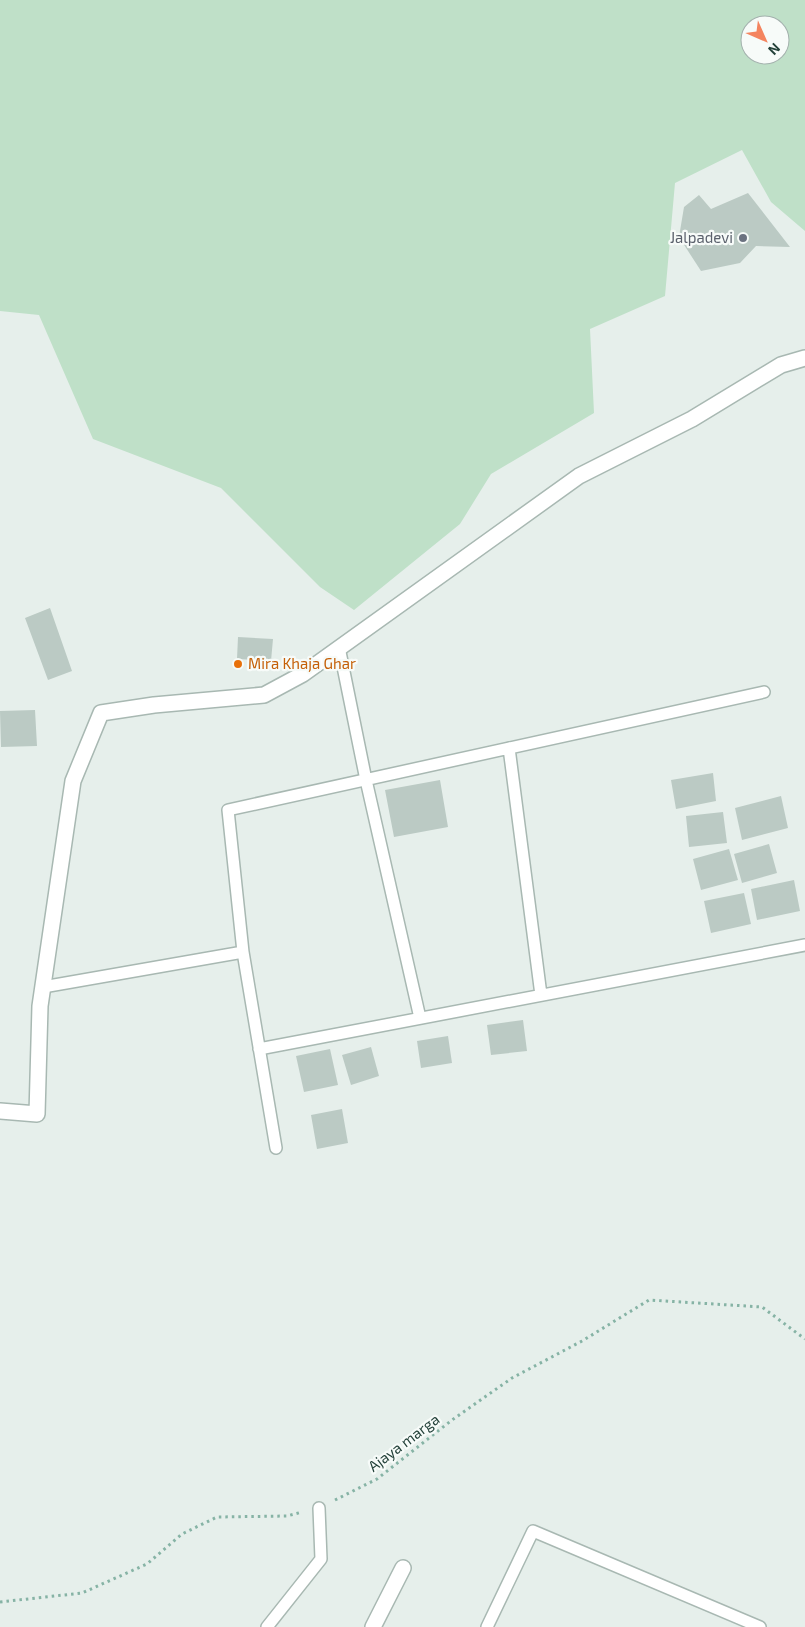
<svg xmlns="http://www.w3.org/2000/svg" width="805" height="1627" font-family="'Exo 2',sans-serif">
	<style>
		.green { fill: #bfe0c8; fill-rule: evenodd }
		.building { fill: #bbcac4 }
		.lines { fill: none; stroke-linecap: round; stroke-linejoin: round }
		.lane-casing { stroke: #a8b8b2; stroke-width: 14 }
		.street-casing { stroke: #a8b8b2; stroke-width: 18 }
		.path { stroke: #86b3a5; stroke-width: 3; stroke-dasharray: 2.5 4; stroke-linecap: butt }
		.lane { stroke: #fff; stroke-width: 11 }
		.street { stroke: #fff; stroke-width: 15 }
		.worship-dot { fill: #6b7280; stroke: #f7fbf9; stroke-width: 2 }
		.food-dot { fill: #e8710a; stroke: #f7fbf9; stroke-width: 2 }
		.labels { text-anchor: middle; stroke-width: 4.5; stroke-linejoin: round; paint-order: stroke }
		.worship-label { font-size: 15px; fill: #5b616d; stroke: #f7fbf9; text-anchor: end }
		.food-label { font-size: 15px; fill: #c56008; stroke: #f7fbf9; text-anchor: start }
		.street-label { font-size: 15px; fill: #24423a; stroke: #f7fbf9 }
	</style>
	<rect width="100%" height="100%" fill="#e6efeb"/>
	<path class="green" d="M0,0H805V231L771,202L742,150L675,183L665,296L590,329L594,413L491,474L460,524L354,610L320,587L221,488L93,439L39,315L0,311ZM750,25H780V55H750Z"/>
	<path class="building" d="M748,193L790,247L756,246L740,263L701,271L679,237L684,207L699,195L711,209Z
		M50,608L72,671L48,680L25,618Z
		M238,637L273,639L271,661L237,659Z
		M35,710L37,746L1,747L0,711Z
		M713,773L716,801L676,809L671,780Z
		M440,780L448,827L394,837L385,790Z
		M781,796L788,828L742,840L735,808Z
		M723,812L727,843L689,847L686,816Z
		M769,844L777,873L742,883L734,854Z
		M729,849L738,880L701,890L693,859Z
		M794,880L800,911L757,920L751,889Z
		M744,893L751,924L711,933L704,901Z
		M523,1020L527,1051L491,1055L487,1025Z
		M448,1036L452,1063L421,1068L417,1041Z
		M371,1047L379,1076L351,1085L342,1055Z
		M330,1049L338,1085L304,1092L296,1056Z
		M342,1109L348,1143L317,1149L311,1115Z"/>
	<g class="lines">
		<defs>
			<path id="lane" d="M339,647L366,780L420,1018
				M509,748L541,995
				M243,952L276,1148
				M43,987L243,952L228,810L764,692
				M259,1049L805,945
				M267,1627L321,1559L319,1508
				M487,1627L533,1531L760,1627"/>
			<path id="street" d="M0,1111L37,1114L40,1006L73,781L101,713L154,705L264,695L303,674L579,476L692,419L781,365L805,358
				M373,1627L403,1568"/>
		</defs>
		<use href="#lane" class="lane-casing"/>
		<use href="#street" class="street-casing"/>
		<path class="path" d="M335,1500L377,1479L452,1420L512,1378L582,1341L649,1300L762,1307L805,1339
			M0,1602L82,1593L147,1564L182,1534L217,1517L287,1516L302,1512"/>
		<use href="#lane" class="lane"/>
		<use href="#street" class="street"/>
	</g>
	<circle class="worship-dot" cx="743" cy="238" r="5"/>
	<circle class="food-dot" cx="238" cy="664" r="5"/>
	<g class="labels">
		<g class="worship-label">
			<text x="733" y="243">Jalpadevi</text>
		</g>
		<g class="food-label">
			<text x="248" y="669">Mira Khaja Ghar</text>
		</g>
		<g class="street-label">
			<text transform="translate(404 1443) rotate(-37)" y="5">Ajaya marga</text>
		</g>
	</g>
	<g transform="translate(765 40) rotate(135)"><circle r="24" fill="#f7fbf9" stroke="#a3b1ad"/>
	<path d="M0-4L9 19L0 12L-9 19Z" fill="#f4845f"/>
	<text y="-8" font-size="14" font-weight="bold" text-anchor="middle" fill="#24423a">N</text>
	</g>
</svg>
